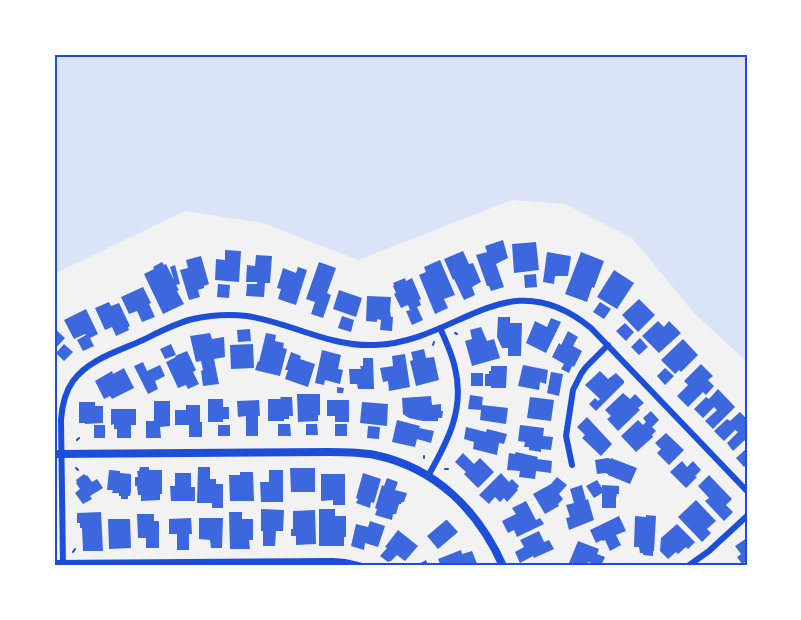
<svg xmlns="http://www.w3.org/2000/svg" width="801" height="620" font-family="'PT Sans',sans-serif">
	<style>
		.green { fill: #dbe4f7 }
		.building { fill: #3d67dc }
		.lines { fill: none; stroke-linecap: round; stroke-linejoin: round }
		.path { stroke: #1d4ed8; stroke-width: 2 }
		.minor { stroke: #1d4ed8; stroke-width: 6 }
		.tertiary { stroke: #1d4ed8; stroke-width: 8 }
		.neatline { fill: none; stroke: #1d4ed8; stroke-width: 2 }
	</style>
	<rect width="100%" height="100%" fill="#f2f2f2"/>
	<path class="green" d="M54,54H747V362L695,314L632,238L565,204L512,200L358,260L263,223L185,211L54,274Z"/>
	<path class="building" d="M503,240L508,258L496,264L504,287L491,291L489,286H487L476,255L487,252L485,246Z
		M536,242L539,270L514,273L512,244Z
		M225,250L241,251L239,282L215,280L216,259L225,260Z
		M463,251L469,264L473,263L481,282L472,287L475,295L464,300L454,279L453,280L444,259Z
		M547,252L570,256L571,257L568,276H555L554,284L543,282Z
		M581,252L604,261L594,288L592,287L587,302L565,294Z
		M256,255L272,256L270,283H265L264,297L246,296L247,284H257V282H246L247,265L255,266Z
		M201,256L209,284L204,286V288L198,290L200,297L189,300L180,270L188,268L186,260Z
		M440,260L455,295L444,299L448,308L435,314L419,275L426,272L424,267Z
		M162,262L164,265L166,264L174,280L170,267L175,265L180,284L176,285L179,290L177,291L184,304L163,314L144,274L154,269L153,267Z
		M319,262L336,268L327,293L331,295L323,318L311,314L315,302L306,299Z
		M298,267L307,270L296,305L278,299L281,289L277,288L283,268L296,273Z
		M614,270L634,283L617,309L597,297Z
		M536,274L537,287L525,288L524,275Z
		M405,278L406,281L412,278L421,299L419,300L421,305L417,307L423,320L412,325L406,311L410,310L408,305L401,308L394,294L396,293L393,286L394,285L393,283Z
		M218,284L230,285L229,298L217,297Z
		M143,287L151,303L149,304L155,317L142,322L137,311L129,314L121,297Z
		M339,290L362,298L356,317L333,309Z
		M367,296L391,297L390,311L391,317H393L392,331L380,330L381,320L377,319V322L366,321Z
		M639,299L655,315L638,332L622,315Z
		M109,302L111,306L119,303L130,326L128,327L129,330L116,336L112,327L105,330L95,308Z
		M600,302L611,309L604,319L593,312Z
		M86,309L98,334L90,338L94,346L83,351L77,340L86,335L85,334L74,339L64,320Z
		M342,316L354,320L351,332L338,328Z
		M498,317H510V323H522L521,356H508V348H502L497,337Z
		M551,318L561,322L546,353L526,343L535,321L547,327Z
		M658,321L664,327L669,321L681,333L659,353L642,336Z
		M625,323L634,332L626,341L616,331Z
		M481,327L487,341L494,339L500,358L472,366L465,341L472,339L470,330Z
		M54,328L65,338L54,350Z
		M250,329L251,341L238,342L237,330Z
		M568,331L578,337L573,346L582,351L574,367L572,366L569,373L561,369L564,364L552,357L559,343L561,345Z
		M210,333L212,339L224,337L225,357L214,359L219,384L203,386L201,371L203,370L201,361L196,362L190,336Z
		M266,333L276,335L275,341L284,343L283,348L287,349L280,376L255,370L258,361L259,362Z
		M640,338L648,347L639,355L631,347Z
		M683,339L698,355L681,372L679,370L675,374L661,360Z
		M64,344L73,352L64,361L56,353Z
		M171,344L176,355L165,359L160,349Z
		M253,344L254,368L231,369L230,345Z
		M424,349L426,358L434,357L439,380L416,386L410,361L413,360L411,352Z
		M322,350L341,355L338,369L343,370L340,384L325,380L324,385L315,383Z
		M187,351L196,370L193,372L199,384L188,389L186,385L178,388L166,362L176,357L175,356Z
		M291,352L301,356L300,359L315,364L308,387L285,379L288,370H285Z
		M405,354L410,387L389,391L388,381L383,382L380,368L393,366L392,356Z
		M363,358H373L374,389H358L357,384H350L349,369H361L360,366H363Z
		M143,362L147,371L160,365L165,376L155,381L158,389L148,394L134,366Z
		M701,364L713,376L708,380L714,386L706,395L703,392L688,407L677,396L688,385L684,381Z
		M523,365L548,370L546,384L540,382L539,390L518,386Z
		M491,366H507L506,388H491V386H485V374H489V371H491Z
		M124,368L134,388L112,399L110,396L104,399L95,381L112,371L113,374Z
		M665,368L674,376L665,385L657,376Z
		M600,371L608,379L616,373L624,381V383L596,411L589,404L595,398L598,401L600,399L585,385Z
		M551,372L563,374L559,396L547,393Z
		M471,373H483V386H471Z
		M337,387L344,388L343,393H337Z
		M718,389L735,407L713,429L705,421L717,410L714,407L703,418L694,409L706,397L709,399Z
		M623,393L630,399L635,394L644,403L638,408L640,410L618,431L607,419L611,416L605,410Z
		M297,394H320V415H318V421L298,422Z
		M470,395L483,397L482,405L508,408L506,424L480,420L481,410L468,409Z
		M431,396L432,405L441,404V411H443L442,418H438V421H423L409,418L403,414L402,398Z
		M280,397H292L293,416H289V419H284V421H268V399H281Z
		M530,397L554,400L551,421L527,418Z
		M208,399H223V407H229V419H223V422H208Z
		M259,400L260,416H258V436H246V416L238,417L237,401Z
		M327,400H349V422H335V416H327Z
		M154,401H170V426L160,427L161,438H146V421H154Z
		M79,402H95V406H103V423L85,424V423H79Z
		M362,402L388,404L387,426L360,423Z
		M186,405H200V422H202V437H189V425H175V410H186Z
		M111,409H136V425H131V438H117V429H114V424L111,425Z
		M651,411L659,420L652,427L656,431L652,435L653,437L636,452L621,436L638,420L643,425L646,422L643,418Z
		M740,412L747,419V438L733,451L727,443L738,432L735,430L724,441L714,431L727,419L730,421Z
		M587,417L612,444L601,456L582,438L585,435L577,427Z
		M397,420L420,426L419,428L434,431L431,443L417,439L415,447L392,442Z
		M278,424H290L291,436H278Z
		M306,424H317L318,435H306Z
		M335,424H347V436H335Z
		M94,425H105V438H94Z
		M218,425H230V436H218Z
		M520,425L544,428L543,436L553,437L551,450L541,449V452L529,450V447H524L525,442L518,441Z
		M368,426L380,427L379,439L367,438Z
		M466,427L486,432L487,429L507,434L504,444L499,443L497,455L473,449L474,442L464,439Z
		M666,433L684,450L669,465L657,453L661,449L655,443Z
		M746,449L747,450V464L744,467L736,458Z
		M516,452L538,457L537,459L552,461L551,473L536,471L535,479L519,477L520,471L507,470L509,453L515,454Z
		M463,453L474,464L480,458L494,472L478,488L464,474L466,472L455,462Z
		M608,458L611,459V458L637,468L630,484L608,475V474L605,473L597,474L595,460Z
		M682,461L687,467L693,461L701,470L695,476L697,477L686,488L670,472Z
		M140,467H149V470H162V494H160V500L141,501V495H138L137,486H135V477H138L137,471H139Z
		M198,467H210V479H216V484H223V508H212V503H197Z
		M290,468H315V492H291Z
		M109,470L120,471V473L131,474V491L130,496H128V499H121V496H119V493H112L113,490H107Z
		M269,470H283V502H261L260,482H269Z
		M240,472H253L254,501H230L229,475H240Z
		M175,473H191V487H195V501H171L170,486H175Z
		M363,473L381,479L374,503L371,502L370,508L356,503L358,499L356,498Z
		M501,473L509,482L512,479L519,486L517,489L518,490L507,502L504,498L500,502L495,497L489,504L479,495Z
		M84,474L86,476L87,475L92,482L97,479L103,488L90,496L92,499L83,504L75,493L80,489L76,483L77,482L76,480Z
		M321,474H345V505H333V500L321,501Z
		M709,475L732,499L726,505L733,512L724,521L705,501L709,498L698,486Z
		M557,477L567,485L559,494L563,499L558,504L559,506L545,514L533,494L551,484Z
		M387,478L398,482L395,490L407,493L404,502H402L401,504H399L396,514H393L392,520L375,515L377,509L375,508L382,485L384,486Z
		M597,480L602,488V485L619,486V494H617L616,498V508H602V493L594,498L586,486Z
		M582,485L586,500L588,499L594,520L569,530L566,518L570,517L566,505L574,503L570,489Z
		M696,500L716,521L707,529L711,533L702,542L678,517Z
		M526,501L536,520L540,518L544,524L517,537L514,530L508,533L502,521L516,514L512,508Z
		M261,509L284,510L283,531H276L275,546H263V531H261Z
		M319,509H335V516H346V537H344V546H319Z
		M315,510L316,544L296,545V536H291V529H293V511Z
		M101,512L103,551H83L82,528H80V523H77V513Z
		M229,512H242V519H253V540H249L250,549H230Z
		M137,514H154V521H159V548H146V538H138Z
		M646,515L656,516L654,551H653V556L643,555V553H640L639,547H634L635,516L646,517Z
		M619,516L626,531L616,535L621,545L610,551L605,540L603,541L602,540L596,543L590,530Z
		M191,518L192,534H189V550H177V534H169V519Z
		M199,518H223L222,548H211L210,540L199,539Z
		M108,519H130L131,548L109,549Z
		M446,520H447L458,532L438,549L427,536Z
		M370,521L385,526L378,547L365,543L364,550L351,546L356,524L368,527Z
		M677,524L695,542L688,549L686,547L678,554L676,552L668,559L660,551L661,538Z
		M398,530L418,546L405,561L397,555L391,561H390L388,562L380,556L387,548L385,547Z
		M539,531L544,542L549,540L554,549L534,558L533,556L520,563L515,552L524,547L520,540Z
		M747,538V561L742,564L737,557L741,554L735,546Z
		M578,541L599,549L597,554L605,557L601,566L588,562L587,566H576L569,563Z
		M461,550L462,554L472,551L478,566H441L438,559Z
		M426,560L429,566H415Z"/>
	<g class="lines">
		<path class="path" d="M455,333L457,334
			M433,345L434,342
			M77,440L79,438
			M424,456V458
			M76,468L78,470
			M445,469H448
			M73,552L75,549"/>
		<path class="minor" d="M572,465L566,436L573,390L581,374L586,367L608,345
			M428,476C448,441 465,409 455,368C452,354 446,341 440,328
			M54,563L333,561L345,562L362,566
			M63,566L61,420C62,406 65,392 73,381C89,359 119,351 143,340C159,332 176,323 193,319C211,315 229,314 247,316C292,323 329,347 375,345C459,342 507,259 591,328L747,491
			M688,566L709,551L747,516"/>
		<path class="tertiary" d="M54,454L329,452C344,452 360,452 375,455C436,468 478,510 503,566"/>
	</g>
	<rect width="801" height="620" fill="none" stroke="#ffffff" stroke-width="111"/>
	<rect x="56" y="56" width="690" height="508" class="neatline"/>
</svg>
